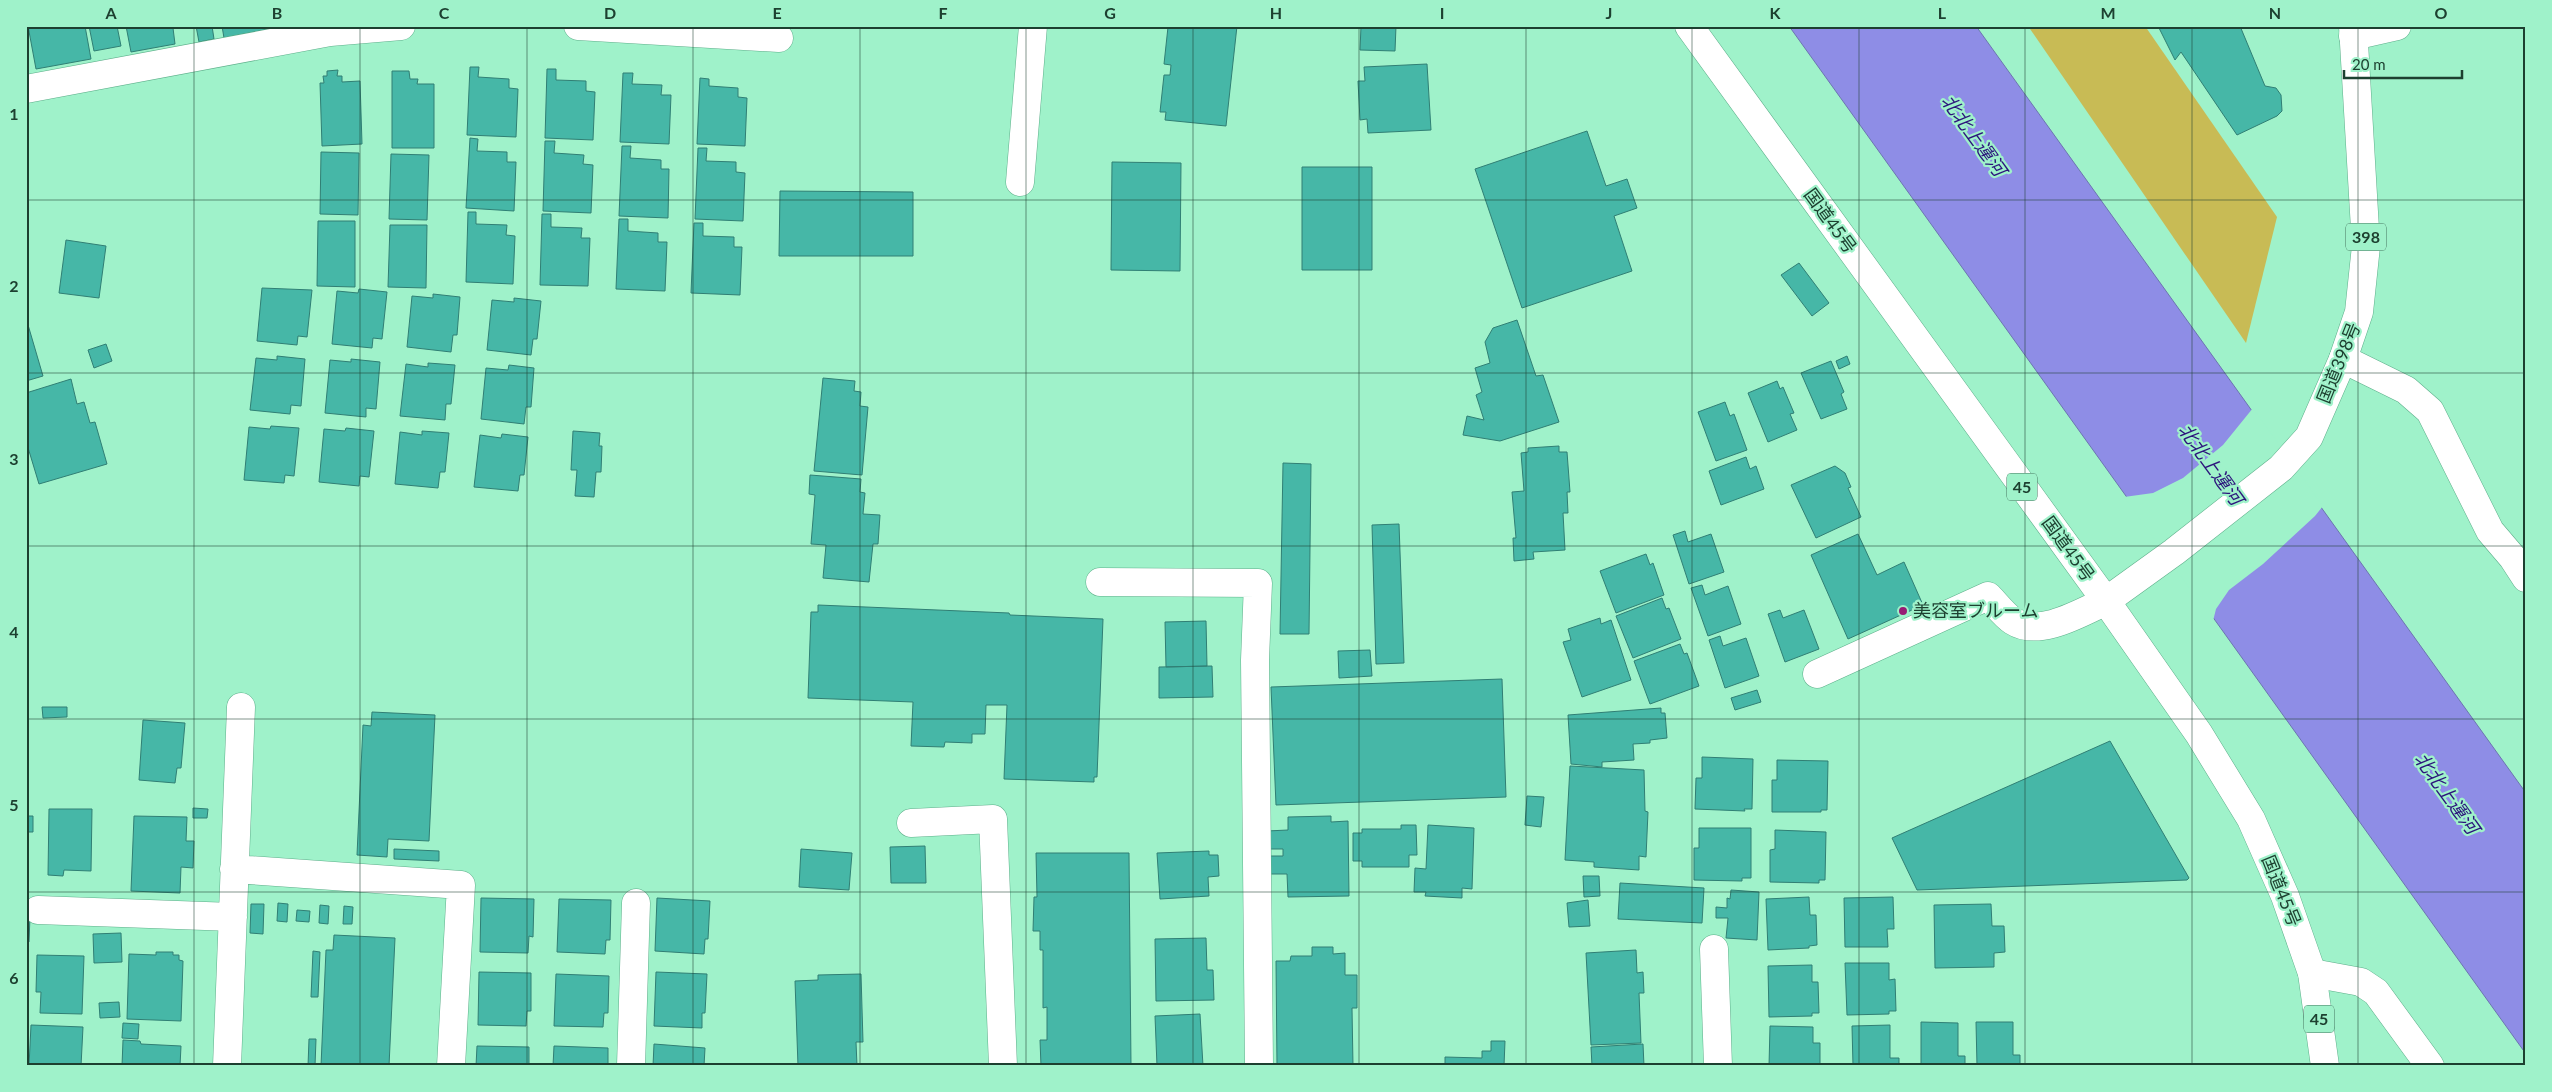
<svg xmlns="http://www.w3.org/2000/svg" width="2552" height="1092" font-family="Lato,'Noto Sans JP',sans-serif">
	<style>
		.green { fill: #c8bb55 }
		.water { fill: #8e8de6; stroke: #6c76af }
		.pier { fill: #9ff2ca }
		.building { fill: #46b7a7; stroke: #307f74 }
		.lines { fill: none; stroke-linecap: round; stroke-linejoin: round }
		.minor-casing { stroke: #5daf8a; stroke-width: 29 }
		.highway-casing { stroke: #5daf8a; stroke-width: 29 }
		.minor { stroke: #fff; stroke-width: 28 }
		.highway { stroke: #fff; stroke-width: 28 }
		.grid { fill: none; stroke: #1d4030; stroke-width: 1; stroke-opacity: 0.55 }
		.poi-dot { fill: #971b74; stroke: #9ff2ca; stroke-width: 2 }
		.labels { text-anchor: middle; stroke-width: 4.5; stroke-linejoin: round; paint-order: stroke }
		.shield { fill: #9ff2ca; stroke: #44755e; stroke-width: 1 }
		.shield-label { font-size: 16px; font-weight: bold; fill: #1d4030 }
		.street-label { font-size: 18px; fill: #1d4030; stroke: #9ff2ca }
		.poi-label { font-size: 18px; fill: #1d4030; stroke: #9ff2ca; text-anchor: start }
		.water-label { font-size: 19px; font-style: italic; fill: #2c147c; stroke: #9ff2ca }
		.neatline { fill: none; stroke: #1d4030; stroke-width: 2 }
		.grid-label { font-size: 16px; text-anchor: middle; font-weight: bold; fill: #1d4030 }
	</style>
	<rect width="100%" height="100%" fill="#9ff2ca"/>
	<path class="green" d="M2028,26H2145L2277,217L2246,343Z"/>
	<path class="water" d="M1789,26H1976L2526,793V1054Z"/>
	<path class="pier" d="M2253,408L2323,506L2315,516L2263,564L2229,590L2216,609L2213,621L2124,497L2153,493L2183,478L2223,445Z"/>
	<path class="building" d="M28,26H85L91,59L36,69Z
		M89,26H117L121,46L94,51Z
		M126,26H178L173,28L175,44L131,52Z
		M196,26H212L214,39L199,42Z
		M222,26H285L224,38Z
		M1175,26H1237L1226,126L1165,120L1166,112H1160L1164,75H1170L1171,65L1164,64L1168,27Z
		M1361,26H1396L1395,51L1360,50Z
		M2158,26H2240L2265,86L2276,88L2281,95L2282,111L2277,116L2237,135L2181,52L2175,60Z
		M1427,64L1431,130L1368,133L1367,119L1360,120L1358,81H1365L1364,67Z
		M470,67H479L478,77L509,79V88L518,89L516,137L467,135Z
		M547,69H556V80L586,81V91L595,92L593,140L545,138Z
		M338,70L337,76H342V82L360,81L362,144L322,146L320,83H324L323,76H327V71Z
		M392,71H409L410,79H418L417,84H434V148H392Z
		M623,73H633L632,84L662,85L661,95H671L669,144L620,142Z
		M700,78L709,79V86L738,88V97L747,98L745,146L697,144Z
		M1587,131L1606,186L1627,179L1637,208L1614,216L1632,271L1522,308L1475,169Z
		M470,138L478,139L477,151L507,152V162H516L514,211L466,208Z
		M545,141H555L554,153L584,155L583,164L593,165L591,213L543,211Z
		M622,146H631L630,158L661,160V169H669L668,218L619,216Z
		M698,148H707L706,161L736,162V172L745,173L743,221L695,219Z
		M321,152L359,153L358,215L320,214Z
		M391,154L429,155L427,220L389,219Z
		M1112,162L1181,163L1180,271L1111,270Z
		M1302,167H1372V270H1302Z
		M780,191L913,192V256H779Z
		M468,212H476V224L507,225L506,235L515,236L513,284L466,282Z
		M542,214H551V227L582,228L581,238H590L588,286L540,285Z
		M619,219H628V231L658,233V242H667L665,291L616,289Z
		M318,221H355V287L317,286Z
		M694,223H703V236L734,237V247H742L740,295L691,293Z
		M390,225H427L426,288L388,287Z
		M66,240L106,246L99,298L59,293Z
		M1799,263L1829,303L1812,316L1781,275Z
		M262,288L312,290L307,337L298,336L297,345L257,341Z
		M359,289L387,292L382,339L373,338L372,348L332,344L337,291L358,293Z
		M433,294L460,297L457,335H453L451,352L407,347L412,296L433,298Z
		M514,298L541,301L537,339H533L531,355L487,350L492,300L514,302Z
		M26,318L43,376L26,381Z
		M1517,320L1536,376L1543,375L1559,422L1500,441L1463,435L1467,416L1484,420L1476,395L1482,392L1475,368L1490,363L1485,342L1493,328Z
		M106,344L112,361L94,368L88,350Z
		M277,356L305,359L301,406L291,405L290,414L250,410L256,358L277,360Z
		M1847,356L1850,364L1839,369L1836,361Z
		M351,359L380,362L376,409L366,408V417L325,413L330,360L351,362Z
		M1831,361L1844,392L1841,394L1847,409L1821,419L1801,373Z
		M428,363L455,365L451,404H446L445,420L400,416L406,364L428,367Z
		M509,365L534,368L531,407H526L524,424L481,419L486,368L508,370Z
		M823,378L855,381L854,391L861,392L860,406L868,407L862,475L814,471Z
		M71,379L77,404L84,402L90,423L95,422L107,464L39,484L26,441V393Z
		M1777,381L1780,389L1783,387L1794,413L1790,414L1797,430L1768,442L1748,393Z
		M1725,402L1730,416L1734,414L1747,450L1716,461L1698,412Z
		M271,426L299,428L294,476L285,475L284,483L244,480L249,427L270,429Z
		M346,428L374,431L369,477L360,476L359,486L319,482L324,429L345,431Z
		M422,431L449,433L445,472H440L438,488L395,484L400,432L422,435Z
		M573,431L600,433L599,446H602L601,472H596L594,497L575,496L577,470H571Z
		M502,434L528,437L524,475H520L518,491L474,487L480,435L501,438Z
		M1559,446V452H1567L1570,492H1567L1568,513H1563L1565,550L1533,552L1534,559L1514,561L1513,538H1516L1512,492L1524,491L1521,453L1528,452V448Z
		M1746,457L1750,469L1756,466L1764,489L1721,505L1709,471Z
		M1283,463L1311,464L1309,634H1280Z
		M1835,466L1845,473L1851,487L1848,488L1861,517L1816,538L1791,485Z
		M810,475L861,479L860,492L865,493L863,514L880,515L878,544H873L869,582L823,578L826,545L811,544L815,495L809,494Z
		M1399,524L1404,663L1376,664L1372,525Z
		M1685,531L1688,542L1711,534L1724,572L1689,584L1673,535Z
		M1858,534L1877,575L1904,562L1923,605L1848,639L1811,555Z
		M1646,554L1650,565L1653,563L1664,595L1616,613L1600,571Z
		M1702,585L1705,595L1728,586L1741,624L1708,636L1691,588Z
		M1662,598L1666,609L1669,608L1681,639L1633,658L1616,616Z
		M818,605L1009,613L1010,615L1103,619L1097,777H1094V782L1004,779L1007,705H986L985,734H972V743L945,742L944,747L911,746L913,702L808,698L811,612H818Z
		M1780,610L1783,618L1804,610L1819,649L1785,662L1768,614Z
		M1600,618L1601,624L1611,620L1631,680L1582,697L1563,642L1571,640L1568,629Z
		M1206,621L1207,666L1166,667L1165,622Z
		M1720,636L1723,646L1746,638L1759,676L1725,688L1709,640Z
		M1680,644L1684,654L1687,653L1699,686L1650,704L1634,661Z
		M1370,650L1372,676L1339,678L1338,651Z
		M1212,666L1213,697L1159,698V667Z
		M1502,679L1506,797L1276,805L1271,687Z
		M1757,690L1761,702L1735,710L1731,698Z
		M42,707H67V717L43,718Z
		M1661,708V713H1665L1667,738L1650,740V743L1633,744L1634,760L1602,762V767L1571,764L1568,715Z
		M372,712L435,715L429,841L388,839L387,857L357,855L363,725L371,726Z
		M143,720L185,723L181,768H177L175,783L139,780Z
		M2110,741L2189,878L2187,880L1917,890L1892,838Z
		M1702,757L1753,759L1752,809H1744L1745,811L1695,809L1696,778H1702Z
		M1777,760L1828,761L1827,810H1821V812H1772V780H1777Z
		M1570,766L1644,770L1645,811L1648,812L1646,857L1639,856V870L1594,867V862L1565,860Z
		M1527,796L1544,797L1541,827L1525,825Z
		M193,808L208,809L207,818H193Z
		M49,809H92L91,871L64,870L63,876L48,875Z
		M26,816H33V832H26Z
		M134,816L187,817L186,841H194L193,868L181,867L180,893L131,891Z
		M1331,816V822L1348,821L1349,896L1288,897L1287,874H1269L1268,856H1283V849H1267V831L1288,830V817Z
		M1401,825H1416L1417,855H1409V867H1362V861H1353V833H1362V829H1401Z
		M1428,825L1474,828L1472,889L1462,888V898L1425,896L1426,892H1414L1415,868L1426,869Z
		M1699,828H1751V878H1742V881L1694,880V848H1699Z
		M1775,830L1826,832L1825,880H1819V883L1770,882V850L1775,849Z
		M925,846L926,883H891L890,847Z
		M394,849L439,851V861L394,859Z
		M801,849L852,853L849,890L799,887Z
		M1209,851V855H1218L1219,876L1208,877L1209,896L1160,899L1157,853Z
		M1036,853H1129L1131,1066H1041L1040,1040H1047V1007L1043,1008V950H1040V931H1033L1034,897H1037Z
		M1583,876H1599L1600,896L1584,897Z
		M1620,883L1704,888L1702,923L1618,919Z
		M1731,890L1759,892L1757,940L1726,938L1728,918H1716V907L1727,908V898L1730,899Z
		M1809,897L1810,915H1816L1817,945L1809,946V948L1768,950L1766,899Z
		M1893,897L1894,929H1887L1888,947H1845L1844,898Z
		M481,898L534,899L533,937L529,936L528,953L480,952Z
		M657,898L710,901L708,939H705L704,954L655,951Z
		M559,899L611,900L610,940H606L605,954L557,952Z
		M1588,900L1590,926L1569,927L1567,903Z
		M278,903L288,904L287,922L277,921Z
		M251,904H264L263,934L250,933Z
		M1991,904L1992,926H2004L2005,952L1994,953V967L1935,968L1934,905Z
		M320,905L329,906L328,924L319,923Z
		M344,906L353,907L352,924H343Z
		M297,910L310,911L309,922L296,921Z
		M26,915L30,916L29,942H26Z
		M121,933L122,962L94,963L93,934Z
		M334,935L395,938L389,1066H321L326,950H333Z
		M1206,938L1207,970H1213L1214,1000L1156,1001L1155,939Z
		M1312,947H1333V954L1345,953V975H1357V1008H1352L1353,1066H1277L1276,961H1290L1291,956H1312Z
		M1636,950L1637,973L1643,972L1644,993H1639L1641,1043L1591,1045L1586,953Z
		M313,951L320,952L318,997H311Z
		M156,952H173V955H179V960L183,961L181,1021L127,1019L129,954L156,955Z
		M37,955L84,956L82,1014L40,1013L41,992H36Z
		M1845,963H1889V980L1895,979L1896,1011H1889V1014L1847,1015Z
		M1812,965V982H1818L1819,1013H1812V1016L1769,1017L1768,966Z
		M479,972L531,973V1011H527L526,1026L478,1025Z
		M656,972L707,974L705,1013H702V1028L654,1026Z
		M556,974L609,976L608,1013H604L603,1027L554,1026Z
		M861,974L863,1042H856L857,1066H798L795,981L818,980V975Z
		M119,1002L120,1017L100,1018L99,1003Z
		M1200,1014L1203,1066H1157L1155,1016Z
		M1921,1022L1958,1023V1056H1965V1066H1921Z
		M1976,1022H2013V1055H2020V1066H1977Z
		M123,1023L139,1024L138,1039L122,1038Z
		M31,1025L83,1027L81,1066H29Z
		M1890,1025V1058H1899V1066H1853L1852,1026Z
		M1770,1026L1813,1027V1043H1820V1066H1769Z
		M309,1039H316L315,1066H308Z
		M123,1040L140,1041L141,1044L181,1046L180,1066H122Z
		M1491,1041H1505L1504,1066H1445V1057L1482,1058V1051H1491Z
		M654,1044L705,1048L704,1066H653Z
		M1643,1044L1644,1066H1592L1591,1047Z
		M477,1046L529,1047V1066H476Z
		M554,1046L608,1048V1066H553Z"/>
	<g class="lines">
		<defs>
			<path id="minor" d="M578,26L779,38
				M2353,36L2397,26
				M26,89L330,32L401,26
				M1020,182L1033,26
				M2343,359L2406,390L2430,411L2490,531L2513,558L2526,578
				M1100,582L1258,583L1255,660L1259,1066
				M1817,674L1988,596C1996,604 2004,615 2013,621C2039,638 2082,612 2106,601
				M911,823L993,819L1003,1066
				M234,869L461,885L451,1066
				M38,910L233,917
				M1714,949L1718,1066
				M2312,973L2361,982L2376,992L2430,1066
				M227,1066L241,707
				M631,1066L636,903"/>
			<path id="highway" d="M1689,26L2106,601L2199,734L2251,819L2285,896L2312,973L2325,1066
				M2106,601L2174,552L2281,468L2309,437L2343,359L2359,312L2366,246L2353,26"/>
		</defs>
		<use href="#minor" class="minor-casing"/>
		<use href="#highway" class="highway-casing"/>
		<use href="#minor" class="minor"/>
		<use href="#highway" class="highway"/>
	</g>
	<path class="grid" d="M194,26V1066M360,26V1066M527,26V1066M693,26V1066M860,26V1066M1026,26V1066M1193,26V1066M1359,26V1066M1526,26V1066M1692,26V1066M1859,26V1066M2025,26V1066M2192,26V1066M2358,26V1066M26,200H2526M26,373H2526M26,546H2526M26,719H2526M26,892H2526"/>
	<circle class="poi-dot" cx="1903" cy="611" r="5"/>
	<g class="labels">
		<g class="shield">
			<rect x="2346" y="223.5" width="40" height="27" rx="4"/>
			<rect x="2007" y="473.5" width="30" height="27" rx="4"/>
			<rect x="2304" y="1005.5" width="30" height="27" rx="4"/>
		</g>
		<g class="shield-label">
			<text x="2366" y="243">398</text>
			<text x="2022" y="493">45</text>
			<text x="2319" y="1025">45</text>
		</g>
		<g class="street-label">
			<text transform="translate(1830 221) rotate(54)" y="6">国道45号</text>
			<text transform="translate(2339 363) rotate(-68)" y="6">国道398号</text>
			<text transform="translate(2068 549) rotate(54)" y="6">国道45号</text>
			<text transform="translate(2281 891) rotate(68)" y="6">国道45号</text>
		</g>
		<g class="poi-label">
			<text x="1913" y="617">美容室ブルーム</text>
		</g>
		<g class="water-label">
			<text transform="translate(1974 135) rotate(54)" y="7">北北上運河</text>
			<text transform="translate(2211 464) rotate(54)" y="7">北北上運河</text>
			<text transform="translate(2447 793) rotate(54)" y="7">北北上運河</text>
		</g>
	</g>
	<rect width="2552" height="1092" fill="none" stroke="#9ff2ca" stroke-width="55"/>
	<path d="M2344 70v8h118v-8" fill="none" stroke="#1d4030" stroke-width="2.5"/>
	<text x="2352" y="70" font-size="15" fill="#1d4030" stroke="#9ff2ca" stroke-width="4" paint-order="stroke">20 m</text>
	<rect x="28" y="28" width="2496" height="1036" class="neatline"/>
	<g class="grid-label">
		<text x="111" y="19">A</text>
		<text x="277" y="19">B</text>
		<text x="444" y="19">C</text>
		<text x="610" y="19">D</text>
		<text x="777" y="19">E</text>
		<text x="943" y="19">F</text>
		<text x="1110" y="19">G</text>
		<text x="1276" y="19">H</text>
		<text x="1442" y="19">I</text>
		<text x="1609" y="19">J</text>
		<text x="1775" y="19">K</text>
		<text x="1942" y="19">L</text>
		<text x="2108" y="19">M</text>
		<text x="2275" y="19">N</text>
		<text x="2441" y="19">O</text>
		<text x="14" y="120">1</text>
		<text x="14" y="292">2</text>
		<text x="14" y="465">3</text>
		<text x="14" y="638">4</text>
		<text x="14" y="811">5</text>
		<text x="14" y="984">6</text>
	</g>
</svg>
